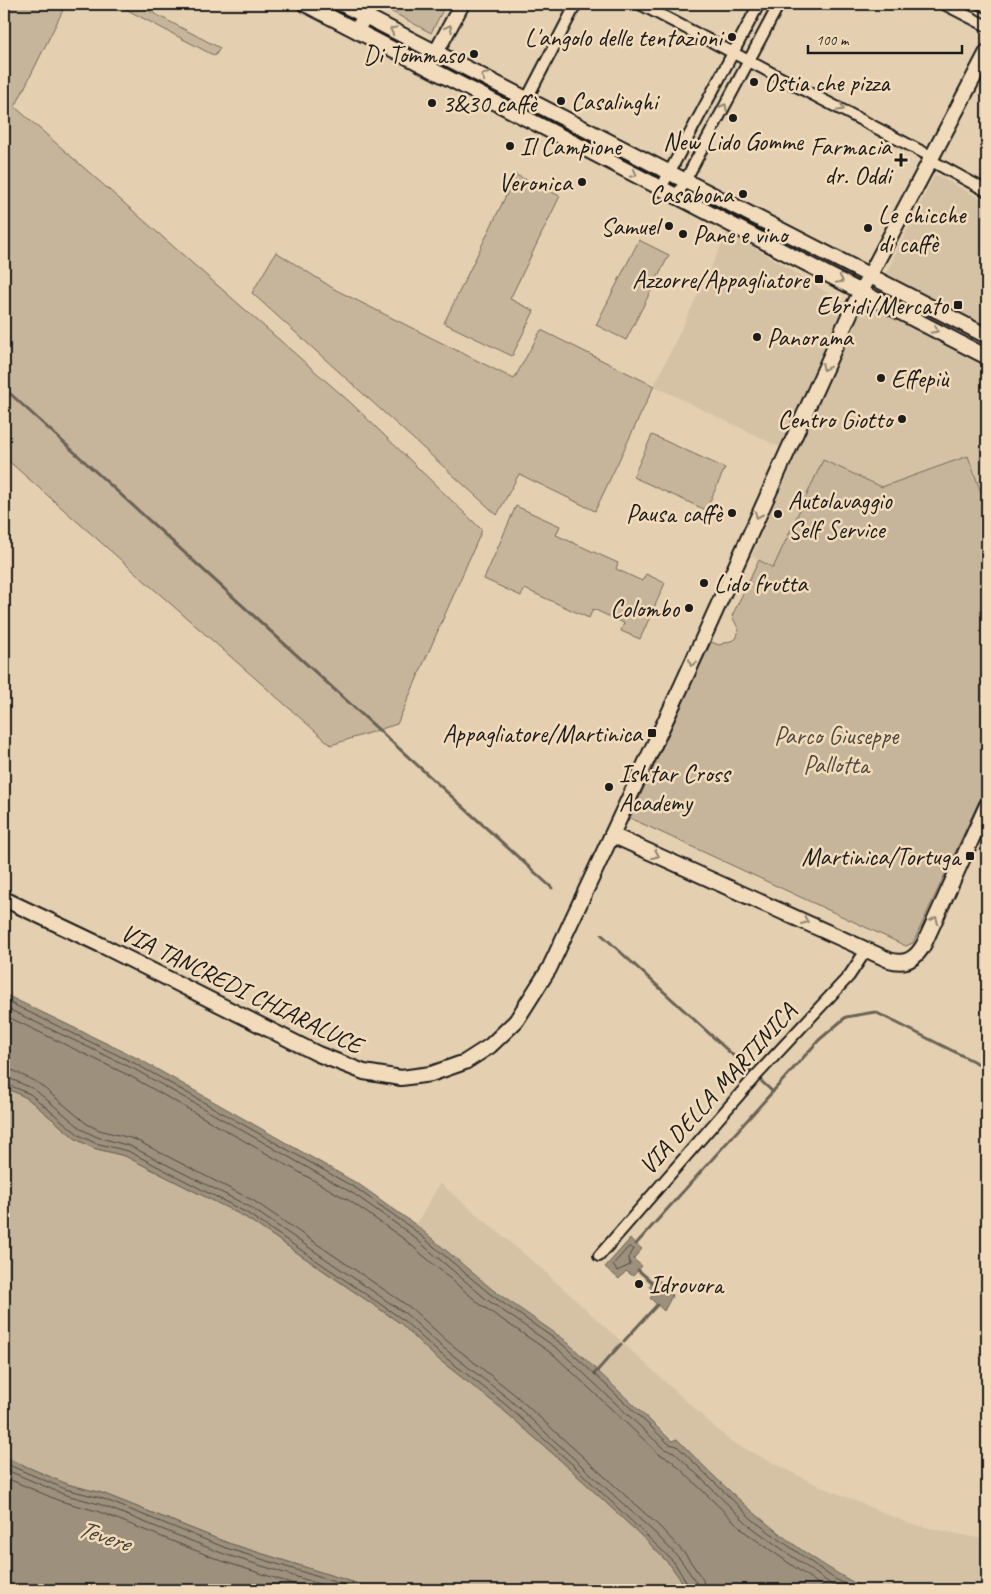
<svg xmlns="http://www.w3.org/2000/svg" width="991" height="1594" font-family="Caveat,sans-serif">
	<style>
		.built { fill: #d5c2a5 }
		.green { fill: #c7b59b; stroke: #72685c }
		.water { fill: #9d907c; stroke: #696256 }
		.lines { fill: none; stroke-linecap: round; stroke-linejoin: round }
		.shore { stroke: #504a42; stroke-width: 1 }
		.stream { stroke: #696256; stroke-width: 3 }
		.minor-casing { stroke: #1c1c1c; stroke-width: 14 }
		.tertiary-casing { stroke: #1c1c1c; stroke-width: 18 }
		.minor { stroke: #f1dbba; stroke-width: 10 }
		.tertiary { stroke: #f1dbba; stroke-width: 14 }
		.oneway { stroke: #918573 }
		.poi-dot { fill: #1c1c1c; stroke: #f1dbba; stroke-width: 2 }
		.labels { text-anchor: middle; stroke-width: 5; stroke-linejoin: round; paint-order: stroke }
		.poi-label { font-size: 25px; fill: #1c1c1c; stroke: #f1dbba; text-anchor: end }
		.park-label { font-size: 25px; fill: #4f4a42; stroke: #f1dbba }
		.street-label { font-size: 25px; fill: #1c1c1c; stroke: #f1dbba }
		.water-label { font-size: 26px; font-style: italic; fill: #49453e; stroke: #f1dbba }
	</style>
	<rect width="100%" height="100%" fill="#e4d0b0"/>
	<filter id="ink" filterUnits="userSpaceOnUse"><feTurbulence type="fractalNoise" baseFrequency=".02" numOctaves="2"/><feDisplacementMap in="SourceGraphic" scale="10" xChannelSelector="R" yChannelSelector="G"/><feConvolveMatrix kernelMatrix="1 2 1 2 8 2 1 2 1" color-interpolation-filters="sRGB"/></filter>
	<g filter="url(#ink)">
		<path class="built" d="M935,174L987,202V509L968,456L882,487L824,460L773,568L752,556L796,455L654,386L728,231L865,316Z
			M440,1183L543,1270L730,1441L811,1482L910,1524L987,1540V1590H868L831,1571L758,1518L565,1340L493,1290L416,1225Z"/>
		<path class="green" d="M4,4H66L15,107L351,403L482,530L397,724L331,745L4,457Z
			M116,4H136L220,48L215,56Z
			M388,4H446L431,33L385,8Z
			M516,175L560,196L510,299L534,311L512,356L444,323Z
			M639,240L669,255L626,340L596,325Z
			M276,252L336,290L514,379L541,330L654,386L595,511L519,474L497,515L252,293Z
			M890,296L951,327L953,331L951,332L888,301Z
			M652,435L725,468L706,510L633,477Z
			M968,456L987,509V784L913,943L906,946L630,818L711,642L719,645L736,639L739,630L732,616L759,560L773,568L823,460L882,487Z
			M516,506L560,526L556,535L618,563L616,569L642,581L646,574L665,583L640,639L621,631L624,623L593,609L589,618L525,589L521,596L484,579Z
			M4,1087L27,1098L76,1139L93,1148L125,1156L245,1217L400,1323L433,1355L501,1408L569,1468L648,1542L671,1566L688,1590H378L228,1543L102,1493L67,1484L4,1457Z"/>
		<path class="water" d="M4,994L139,1059L360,1185L416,1225L493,1290L565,1340L672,1441L677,1439C734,1498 794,1553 868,1590H688L671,1566L648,1542L569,1468L501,1408L433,1355L400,1323L245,1217L125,1156L93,1148L76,1139L27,1098L4,1087Z
			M630,1239L642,1249L633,1259L642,1266L633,1276L626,1271L619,1279L605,1267Z
			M656,1278L669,1289L672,1296L664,1311L650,1298L654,1293L649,1286Z
			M4,1457L67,1484L102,1493L228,1543L378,1590H4Z"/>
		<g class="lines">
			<path class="shore" d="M4,1000L136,1064L357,1189L413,1229L490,1294L562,1344L669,1444L677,1446L754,1521L833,1578L857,1590
				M4,1007L134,1069L354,1194L409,1233L486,1299L558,1349L664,1449L674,1452L750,1526L829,1583L843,1590
				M4,1015L130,1076L350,1201L404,1239L481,1305L554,1355L659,1454L671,1460L745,1532L827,1590
				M4,1069L12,1070L38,1083L87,1124L99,1130L134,1139L254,1201L411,1308L446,1340L514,1394L661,1528L686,1555L703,1580L705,1590
				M4,1076L34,1089L83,1130L97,1137L130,1146L250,1207L406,1314L441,1346L509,1399L656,1534L680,1559L696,1582L698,1590
				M4,1083L30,1094L79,1135L95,1143L128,1151L247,1213L402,1319L437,1351L505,1404L572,1464L674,1562L691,1590
				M629,1247L634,1249L629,1257L630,1265L617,1271L613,1265Z
				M4,1463L65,1489L101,1498L226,1548L360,1590
				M4,1469L63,1494L99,1504L224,1554L338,1590
				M4,1477L60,1501L97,1511L222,1561L312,1590"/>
			<path class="stream" d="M4,388L552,888
				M602,935L773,1092
				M636,1244L819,1040L846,1017L875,1012L987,1068
				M638,1270L652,1282
				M624,1341L657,1305
				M595,1373L621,1344"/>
			<defs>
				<path id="minor" d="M640,4L932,157
					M944,4L987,26
					M981,4L987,7
					M519,114L576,4
					M930,160L987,191
					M661,188L759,4
					M677,196L779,4
					M599,1256L753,1079L849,976L867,949"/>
				<path id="tertiary" d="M305,4L987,357
					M342,4L987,336
					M361,23L371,4
					M432,60L462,4
					M612,835L889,960C905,965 916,959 924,944L987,805
					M4,899L101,945L318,1054L364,1072L401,1078L431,1074L465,1062L490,1046L516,1021L549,969L682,685L852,309L987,52"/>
			</defs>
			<use href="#minor" class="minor-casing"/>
			<use href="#tertiary" class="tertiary-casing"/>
			<use href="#minor" class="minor"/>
			<use href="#tertiary" class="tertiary"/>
		</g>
		<defs><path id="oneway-chevron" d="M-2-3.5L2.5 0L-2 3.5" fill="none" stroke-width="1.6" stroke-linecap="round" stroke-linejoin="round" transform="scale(1.25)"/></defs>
		<g class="oneway">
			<use href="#oneway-chevron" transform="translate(449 28) rotate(-62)"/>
			<use href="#oneway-chevron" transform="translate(393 30) rotate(-153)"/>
			<use href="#oneway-chevron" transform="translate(484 76) rotate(-153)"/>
			<use href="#oneway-chevron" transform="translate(724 107) rotate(-62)"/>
			<use href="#oneway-chevron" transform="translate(841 108) rotate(28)"/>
			<use href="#oneway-chevron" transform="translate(634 174) rotate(27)"/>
			<use href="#oneway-chevron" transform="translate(840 280) rotate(27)"/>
			<use href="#oneway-chevron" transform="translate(935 330) rotate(28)"/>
			<use href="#oneway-chevron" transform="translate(825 367) rotate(115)"/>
			<use href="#oneway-chevron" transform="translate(758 515) rotate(114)"/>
			<use href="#oneway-chevron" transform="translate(692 663) rotate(114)"/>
			<use href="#oneway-chevron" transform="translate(656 855) rotate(24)"/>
			<use href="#oneway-chevron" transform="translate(935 920) rotate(-66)"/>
			<use href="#oneway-chevron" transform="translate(805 921) rotate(24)"/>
		</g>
	</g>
	<g class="poi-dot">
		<circle cx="732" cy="37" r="5"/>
		<circle cx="474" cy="54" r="5"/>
		<circle cx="754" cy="82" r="5"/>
		<circle cx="561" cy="101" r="5"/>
		<circle cx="432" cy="103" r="5"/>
		<circle cx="733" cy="118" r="5"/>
		<circle cx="510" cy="146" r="5"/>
		<path d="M898.5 152.5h5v5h5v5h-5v5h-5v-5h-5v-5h5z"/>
		<circle cx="582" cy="182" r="5"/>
		<circle cx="743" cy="194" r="5"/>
		<circle cx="669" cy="226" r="5"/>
		<circle cx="868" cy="228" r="5"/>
		<circle cx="683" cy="234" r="5"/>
		<rect x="814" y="274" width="10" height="10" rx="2.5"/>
		<rect x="953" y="300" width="10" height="10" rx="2.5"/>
		<circle cx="757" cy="337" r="5"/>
		<circle cx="881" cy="378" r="5"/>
		<circle cx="902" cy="419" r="5"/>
		<circle cx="732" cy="513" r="5"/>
		<circle cx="778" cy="514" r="5"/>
		<circle cx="704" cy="583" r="5"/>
		<circle cx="689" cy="608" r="5"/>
		<rect x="647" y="728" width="10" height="10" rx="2.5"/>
		<circle cx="609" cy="787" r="5"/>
		<rect x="965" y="851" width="10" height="10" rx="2.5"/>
		<circle cx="639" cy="1284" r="5"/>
	</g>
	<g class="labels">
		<g class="poi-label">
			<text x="722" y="46">L'angolo delle tentazioni</text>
			<text x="464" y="63">Di Tommaso</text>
			<text x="764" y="91" text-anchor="start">Ostia che pizza</text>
			<text x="571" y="110" text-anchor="start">Casalinghi</text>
			<text x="442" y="112" text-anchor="start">3&amp;30 caffè</text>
			<text x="733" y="150" text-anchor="middle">New Lido Gomme</text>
			<text x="520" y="155" text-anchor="start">Il Campione</text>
			<text x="891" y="155">Farmacia<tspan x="891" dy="29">dr. Oddi</tspan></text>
			<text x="572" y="191">Veronica</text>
			<text x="733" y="203">Casabona</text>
			<text x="878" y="223" text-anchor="start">Le chicche<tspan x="878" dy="29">di caffè</tspan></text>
			<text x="659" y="235">Samuel</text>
			<text x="693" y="243" text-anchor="start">Pane e vino</text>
			<text x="809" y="288">Azzorre/Appagliatore</text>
			<text x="948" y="314">Ebridi/Mercato</text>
			<text x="767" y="346" text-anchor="start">Panorama</text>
			<text x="891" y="387" text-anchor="start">Effepiù</text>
			<text x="892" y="428">Centro Giotto</text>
			<text x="788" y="509" text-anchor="start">Autolavaggio<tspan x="788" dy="29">Self Service</tspan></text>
			<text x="722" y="522">Pausa caffè</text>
			<text x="714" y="592" text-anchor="start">Lido frutta</text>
			<text x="679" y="617">Colombo</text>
			<text x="642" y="742">Appagliatore/Martinica</text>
			<text x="619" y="782" text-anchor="start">Ishtar Cross<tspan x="619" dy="29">Academy</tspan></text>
			<text x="960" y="865">Martinica/Tortuga</text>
			<text x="649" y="1293" text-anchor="start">Idrovora</text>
		</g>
		<g class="park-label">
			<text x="836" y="744">Parco Giuseppe<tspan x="836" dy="29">Pallotta</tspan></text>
		</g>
		<g class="street-label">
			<text transform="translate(242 988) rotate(26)" y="9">VIA TANCREDI CHIARALUCE</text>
			<text transform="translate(717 1088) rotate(-48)" y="9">VIA DELLA MARTINICA</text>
		</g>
		<g class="water-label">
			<text transform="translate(104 1535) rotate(18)" y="9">Tevere</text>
		</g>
	</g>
	<rect width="991" height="1594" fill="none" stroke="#f1dbba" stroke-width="20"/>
	<rect x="10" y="10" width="971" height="1574" fill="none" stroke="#1c1c1c" stroke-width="2" filter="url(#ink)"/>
	<path d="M808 45v8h154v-8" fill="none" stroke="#1c1c1c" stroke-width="2.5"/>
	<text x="816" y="45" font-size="15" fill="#1c1c1c" stroke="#f1dbba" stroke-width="4" paint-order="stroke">100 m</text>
</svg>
